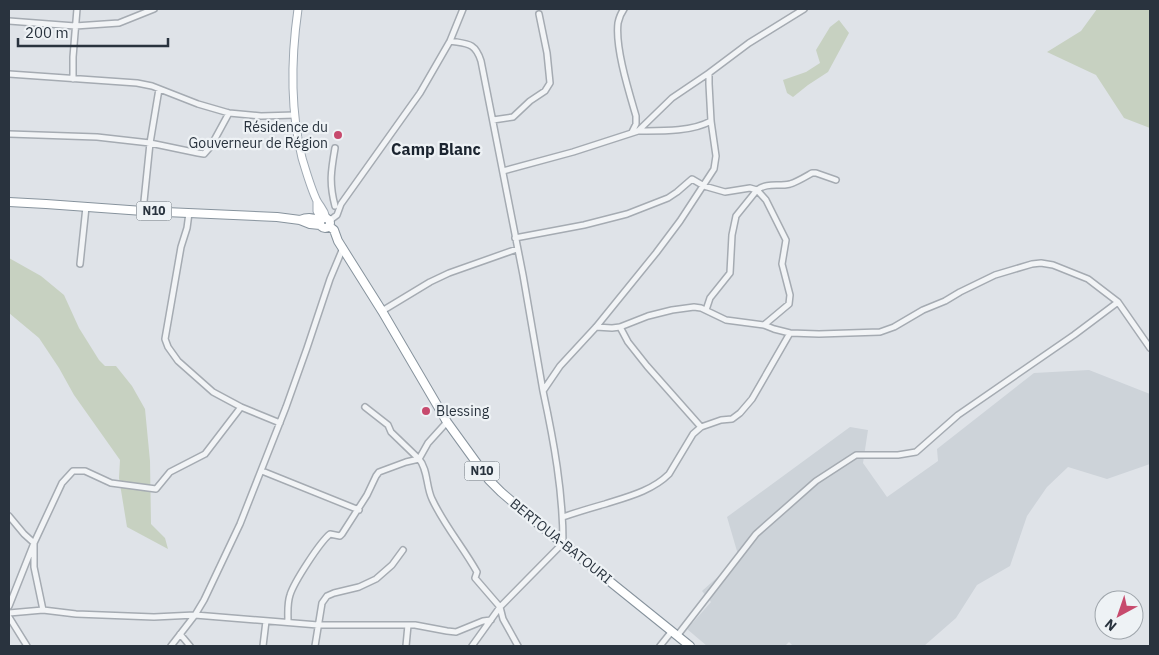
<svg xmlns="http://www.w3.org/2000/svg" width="1159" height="655" font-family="'IBM Plex Sans',sans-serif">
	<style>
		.built { fill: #cdd3d9 }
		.green { fill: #c7d1c1 }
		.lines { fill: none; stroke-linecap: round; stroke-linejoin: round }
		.minor-casing { stroke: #a5abb2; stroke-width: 8 }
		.major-casing { stroke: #9fa9b3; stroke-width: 9 }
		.highway-casing { stroke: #87939d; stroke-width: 10 }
		.minor { stroke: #f2f4f6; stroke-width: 5 }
		.major { stroke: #fff; stroke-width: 7 }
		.highway { stroke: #fff; stroke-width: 8 }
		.poi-dot { fill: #c74a6d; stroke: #eef2f5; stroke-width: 2 }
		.labels { text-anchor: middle; stroke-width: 4.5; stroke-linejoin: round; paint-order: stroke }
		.shield { fill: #eef2f5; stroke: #646c75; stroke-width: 1 }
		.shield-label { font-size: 12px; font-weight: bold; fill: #29333e }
		.poi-label { font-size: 14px; fill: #29333e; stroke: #eef2f5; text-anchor: end }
		.street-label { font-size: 14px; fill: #29333e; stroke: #eef2f5 }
		.quarter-label { font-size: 16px; font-weight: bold; fill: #1b242f; stroke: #eef2f5 }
	</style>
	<rect width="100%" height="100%" fill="#dfe3e8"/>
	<path class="built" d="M1089,370L1150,394V464L1107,479L1068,467L1047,487L1027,516L1010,566L977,585L956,618L924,646H793L789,642L785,646H707L687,629L711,602L702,591L739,558L727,517L850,427L868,430L863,463L887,497L938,461L937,449L1034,373Z"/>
	<path class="green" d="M1097,9H1150V128L1124,118L1096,75L1047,52L1081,31Z
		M839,20L849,33L828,72L808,85L793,97L787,93L783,80L806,72L820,63L816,50L830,27Z
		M9,258L41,276L64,295L79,328L99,360L105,366H116L132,386L145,409L150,461L151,524L165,538L168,549L127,527L119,478L120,460L74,395L59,368L39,338L9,313Z"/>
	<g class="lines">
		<defs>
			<path id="minor" d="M624,9C621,13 619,18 618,23C615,48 629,92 636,116V124L632,132
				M9,21L75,26L119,23L154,9
				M450,41C467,44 475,42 481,61L523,275L543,391
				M9,74L137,83L152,86L198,104L229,113L261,116L295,115
				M73,79V57L77,9
				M493,120L513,117L530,101L545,91L550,83L547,53L539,14
				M638,131C661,131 691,132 711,121
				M9,134L97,137L150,143L198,153L204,154L211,146L229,113
				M503,171L573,152L638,131L672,98L709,73
				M335,206C329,183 331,171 335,148
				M143,211L150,143L159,89
				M189,213L187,228L181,247L165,339L168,347L178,361L213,392L241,407L280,423
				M329,221L337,215L341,204L420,93L450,41L463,9
				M515,238L584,225L627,214L668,198L677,192L692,179L704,186L725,192L750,188L757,190L766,200L786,240L782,264L790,295L789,304L764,325
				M80,264L86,207
				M706,310L710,298L730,273L732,235L736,216L757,190C768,182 778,187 790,184C797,182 805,177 812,173H816L836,180
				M382,311L430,282L449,273L517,249
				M596,327L612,328L620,327L648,316L672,310L694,307L701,308L726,320L764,325L774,329L790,333L819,334L880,332L894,327L923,310L945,301L960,292L995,275L1032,264L1041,263L1053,265L1088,279L1118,302L1150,348
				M620,327L628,342L647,366L701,427
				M365,407L388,425L391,432L419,459
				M447,422L428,443L419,459C428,469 426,487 432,499C444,525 463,547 477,572L475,578L500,607L503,619L518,646
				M262,471L359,510
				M9,516L24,534L34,543V567L43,610
				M563,517C577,512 591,508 605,504C627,497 652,491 669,474L693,434L701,427L721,420L732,419L740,413L752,399L790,333
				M9,606L34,543L62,483L73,471H85L111,483L156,489L170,472L205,454L241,407
				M9,613L43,610L76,614L154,617L195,615L318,625H415L447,631L456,632L483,621L491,620
				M9,617L27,646
				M288,622C288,613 287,604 290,595C294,582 320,542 330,534L340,536L342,534L367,495L376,476L379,472L406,462L419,459
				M180,634L190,646
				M677,636L756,534L816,481L856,455H898L916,452L958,415L1074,335L1118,302
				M171,646L195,615L204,600L240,524L286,407L307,348L330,279L343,248
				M263,646L266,621
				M315,646L322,603L327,596L334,593L359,587L376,579L392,565L403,550
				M406,646L408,625
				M472,646L500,607L563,543C563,492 554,442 543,391L560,366L596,327L656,253L680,221L714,169L716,156L711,121L709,84V73L749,43L804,9
				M660,646L672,631"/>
			<path id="major" d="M298,9C291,58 290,109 302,158C306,171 311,189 317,201C321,208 324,209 326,218
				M317,202V211L321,219"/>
			<path id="highway" d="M9,202L46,204L143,211L277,217L300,220L310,224L320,225
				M320 223a5 5 0 1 1 10 0a5 5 0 1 1-10 0Z
				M300,220C307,217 313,217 320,221
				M329,226L334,230L338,241L382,311L447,422L489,480L501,492L536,522L690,646"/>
		</defs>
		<use href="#minor" class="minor-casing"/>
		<use href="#major" class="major-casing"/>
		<use href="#highway" class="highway-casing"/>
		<use href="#minor" class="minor"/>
		<use href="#major" class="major"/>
		<use href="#highway" class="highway"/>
	</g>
	<g class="poi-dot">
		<circle cx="338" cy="135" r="5"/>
		<circle cx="426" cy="411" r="5"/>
	</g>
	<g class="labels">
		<g class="shield">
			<rect x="136.5" y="201.5" width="35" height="19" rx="4"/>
			<rect x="464.5" y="461.5" width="35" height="19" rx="4"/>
		</g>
		<g class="shield-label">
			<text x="154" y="215">N10</text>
			<text x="482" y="475">N10</text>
		</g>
		<g class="poi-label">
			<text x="328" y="132">Résidence du<tspan x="328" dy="16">Gouverneur de Région</tspan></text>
			<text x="436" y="416" text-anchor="start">Blessing</text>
		</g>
		<g class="street-label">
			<text transform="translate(561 541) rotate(39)" y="5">BERTOUA-BATOURI</text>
		</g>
		<g class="quarter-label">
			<text x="436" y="155">Camp Blanc</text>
		</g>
	</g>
	<rect width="1159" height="655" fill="none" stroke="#29333e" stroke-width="20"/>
	<g transform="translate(1119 615) rotate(220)"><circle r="24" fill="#eef2f5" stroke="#9fa6ac"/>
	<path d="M0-4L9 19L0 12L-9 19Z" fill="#c74a6d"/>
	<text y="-8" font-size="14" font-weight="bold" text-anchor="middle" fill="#29333e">N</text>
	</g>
	<path d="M18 38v8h150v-8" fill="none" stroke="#29333e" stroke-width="2.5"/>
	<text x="25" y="38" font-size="15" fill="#29333e" stroke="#eef2f5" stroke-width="4" paint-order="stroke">200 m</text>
</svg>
